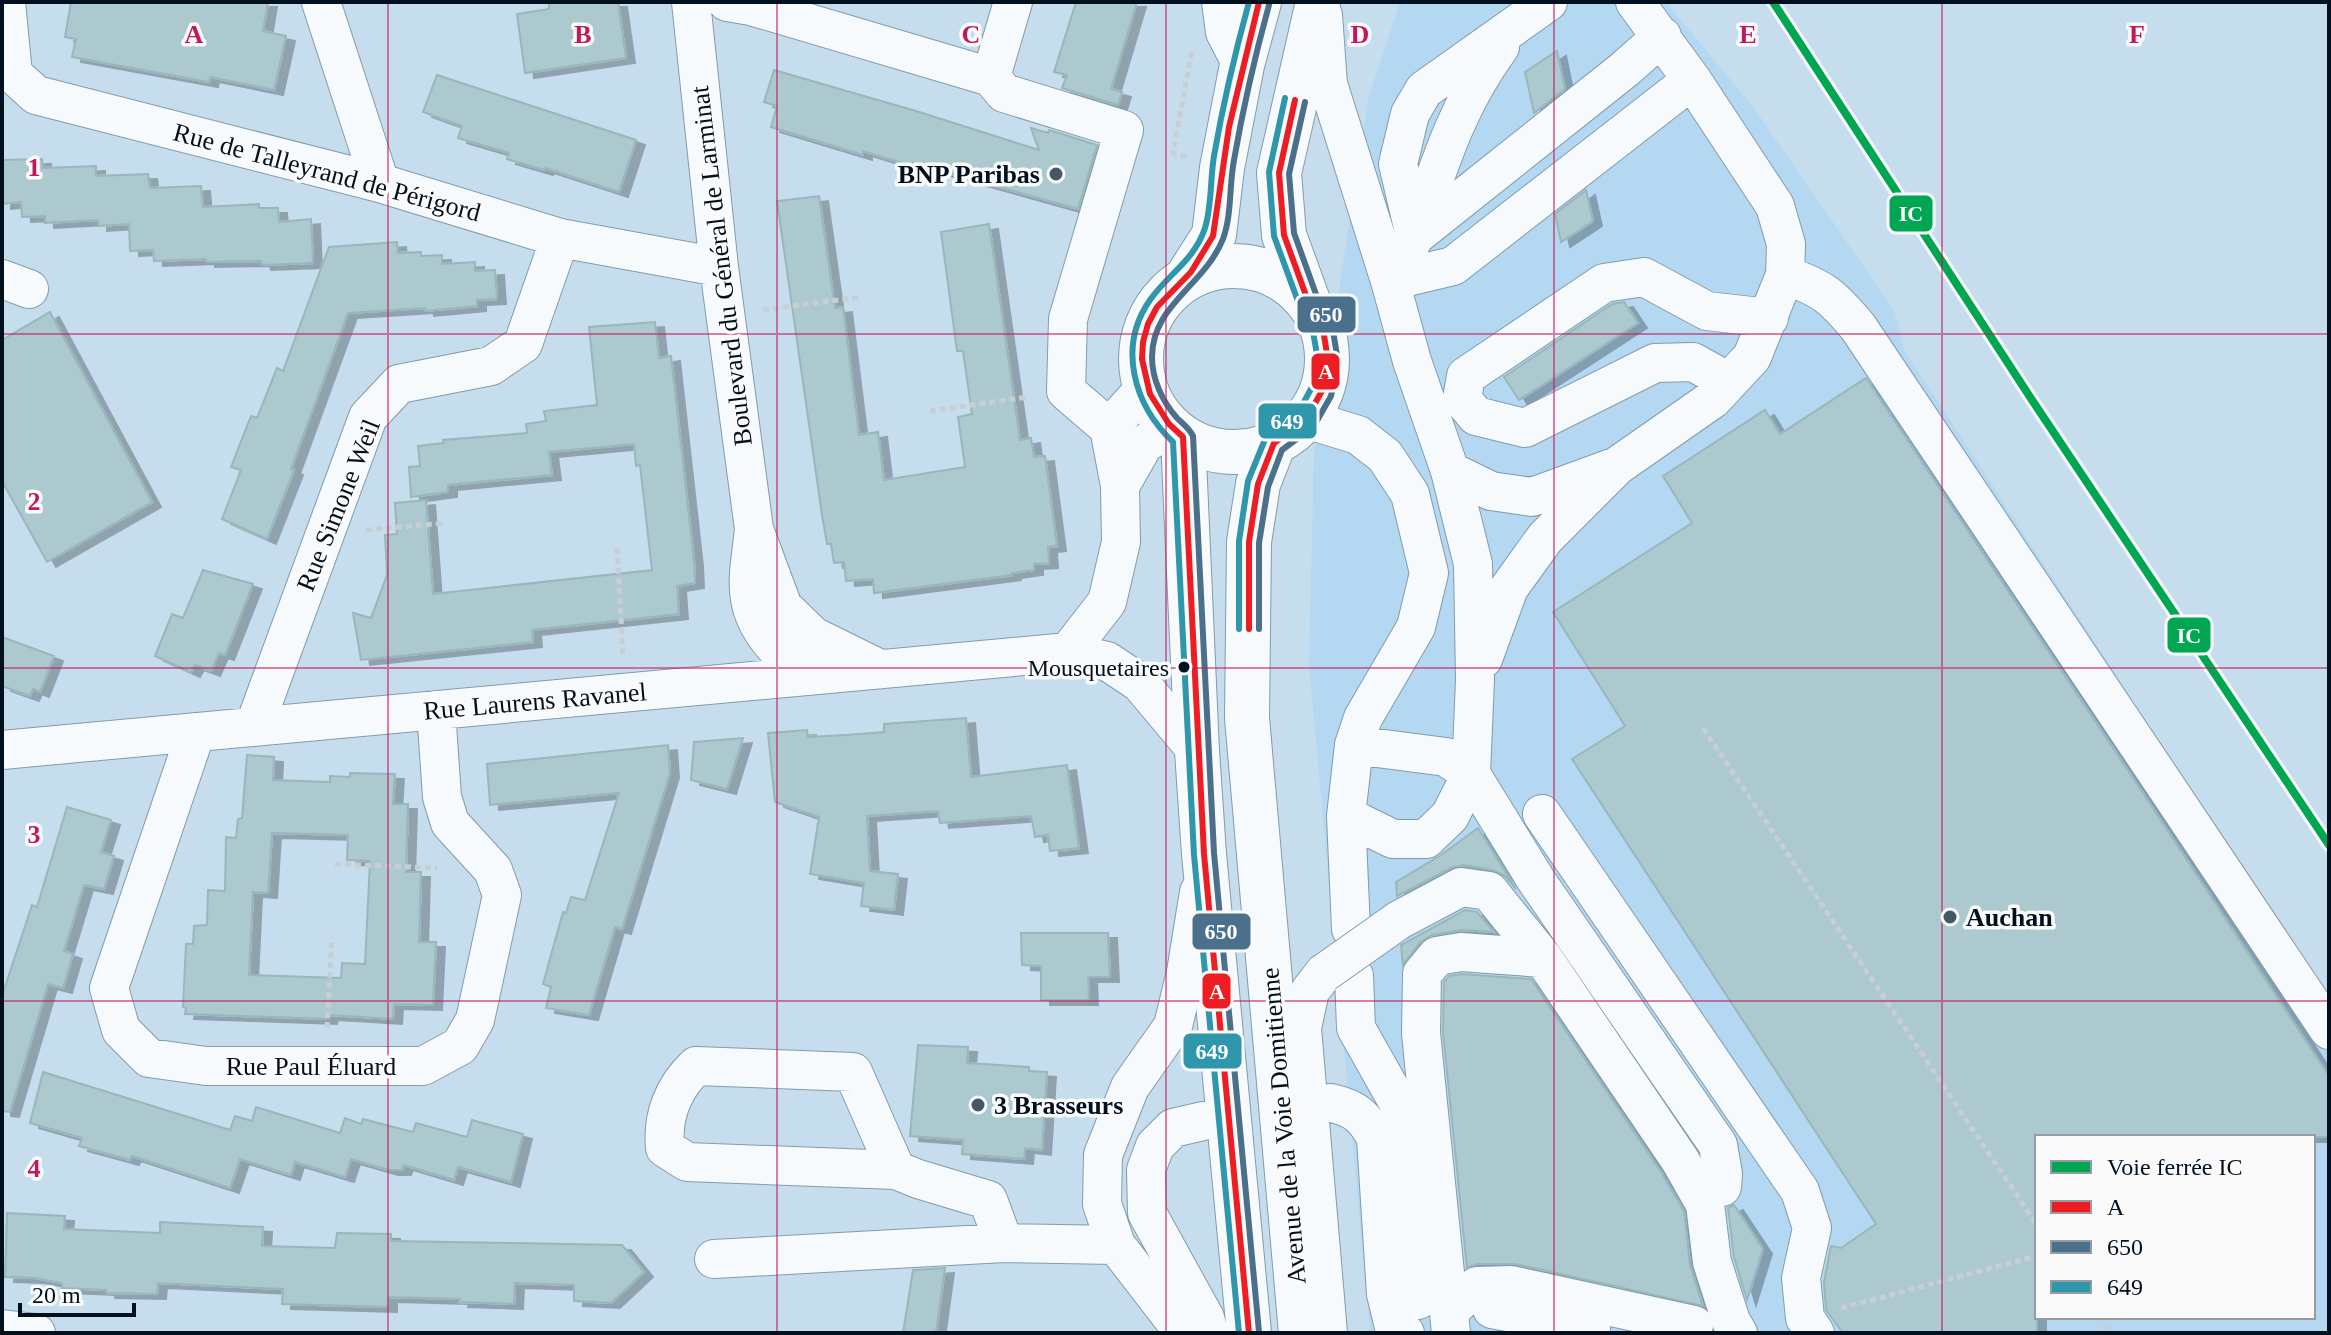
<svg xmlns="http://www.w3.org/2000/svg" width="2331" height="1335" font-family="Georgia,serif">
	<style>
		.built { fill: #b4d8f2; fill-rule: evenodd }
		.building { fill: #abc9ce; stroke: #98b7bb; stroke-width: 2; fill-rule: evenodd; filter: url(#shadow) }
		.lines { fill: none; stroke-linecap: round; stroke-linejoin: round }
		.minor-tunnel { stroke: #a8becf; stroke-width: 38; stroke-dasharray: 38 19; stroke-linecap: butt }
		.minor-casing { stroke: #839bab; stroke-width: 40 }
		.major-casing { stroke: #839bab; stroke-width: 46 }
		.path { stroke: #c8cfd4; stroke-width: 5; stroke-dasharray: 6 4; stroke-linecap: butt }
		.minor { stroke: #f6fafc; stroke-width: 38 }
		.major { stroke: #f6fafc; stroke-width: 44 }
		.minor-bridge-casing { stroke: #839bab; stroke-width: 40; stroke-linecap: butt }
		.minor-bridge { stroke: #f6fafc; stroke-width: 38 }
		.bus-1-casing { stroke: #fafafa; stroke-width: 12 }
		.bus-2-casing { stroke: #fafafa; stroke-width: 12 }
		.bus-3-casing { stroke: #fafafa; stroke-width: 12 }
		.bus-1 { stroke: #ed1d24; stroke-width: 6 }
		.bus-2 { stroke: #4b708b; stroke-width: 6 }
		.bus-3 { stroke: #2e97ac; stroke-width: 6 }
		.rail-1-casing { stroke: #fafafa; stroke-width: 14 }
		.rail-1 { stroke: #00a651; stroke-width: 8 }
		.grid { fill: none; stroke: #c2185b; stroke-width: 2; stroke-opacity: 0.55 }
		.poi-dot { fill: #455867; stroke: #fafafa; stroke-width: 3 }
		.bus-dot { fill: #00101e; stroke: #fafafa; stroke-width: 3 }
		.labels { text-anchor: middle; stroke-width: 7; stroke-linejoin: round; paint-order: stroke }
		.bus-label { font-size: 24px; fill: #00101e; stroke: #fafafa; text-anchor: end }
		.street-label { font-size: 26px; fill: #00101e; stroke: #fafafa }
		.poi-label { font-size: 26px; font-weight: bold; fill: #00101e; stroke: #fafafa; text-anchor: start }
		.grid-label { font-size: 26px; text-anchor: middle; font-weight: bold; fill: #c2185b; stroke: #fafafa; stroke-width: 7; stroke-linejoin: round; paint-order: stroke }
		.line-badge { stroke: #fafafa; stroke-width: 3 }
		.badge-label { font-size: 22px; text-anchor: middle; font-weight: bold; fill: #fff }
	</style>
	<defs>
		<filter id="shadow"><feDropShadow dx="9" dy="5" stdDeviation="0" flood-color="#0004"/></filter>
	</defs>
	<rect width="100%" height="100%" fill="#c6ddee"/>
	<path class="built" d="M1400,2H1666L1754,108L1894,310L1905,351L2329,1002V1333H1370L1309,665L1314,450L1369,96ZM2037,1137H2313V1317H2037Z"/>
	<path class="building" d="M71,2H268L263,31L286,36L274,90L210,77L209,82L72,57L76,39L65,37Z
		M549,2H618L626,58L525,73L517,14L549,9Z
		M1076,2H1137L1111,89L1122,92L1118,105L1062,88L1067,75L1054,72Z
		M1557,51L1565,89L1534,113L1525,72Z
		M774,70L916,111L1039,150L1031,128L1048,133L1049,130L1097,145L1078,209L913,163L912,166L863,151V155L771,127L777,106L764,102Z
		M437,75L636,140L619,192L545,168L544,170L507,159L509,153L458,138L462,126L423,112Z
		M42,159L43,168L96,166V176L148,174L150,188L201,186L203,207L259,204V208H278L279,222L311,219L313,263L262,265L261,261L206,262V259L154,261L153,250L130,251L129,224L98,226V220L45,223V216L22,217L21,202L2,204V160Z
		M1586,190L1593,221L1561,242L1555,214Z
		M819,196L835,308L843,307L859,435L878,432L884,480L965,467L958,417L972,414L963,351H957L941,232L989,224L1020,440L1031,438L1034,457L1045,456L1057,546L1048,547L1049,563L1034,564V570L1012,573V575L874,593L873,579L846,581L844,562L834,563L831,544H827L822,515L777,201Z
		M397,242L398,253L421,252V256L442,255V264L475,262V271L495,270L497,299L477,300V306L425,311V308L348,313L291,469L294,470L267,539L222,519L241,470L231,467L251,416L257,418L277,368L283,371L329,247Z
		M1624,302L1638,323L1519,400L1504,377L1612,304Z
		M50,312L152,502L47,562L2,481V340Z
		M655,322L659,358L671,356L694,561L695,583L677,586L679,614L532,630L533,642L361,660L353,613L371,618L387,575L385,535L397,534L395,503L426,500L433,594L652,570L640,465L636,466L634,444L549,452L552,475L448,485V492L411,497L409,467L420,466L418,446L444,443L443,440L527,433L526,424L546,421L544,411L597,405L589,327Z
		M1866,378L2139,787L2329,1076V1137H2037V1333H1843L1826,1310L1824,1282L1831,1246L1841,1248L1876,1224L1572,759L1625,726L1553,612L1692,523L1663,476L1765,410L1780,434Z
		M203,570L253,584L225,655L219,653L211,671L195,665L191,672L155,656L172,614L183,618Z
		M2,637L54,656L40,692L33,689L30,696L2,686Z
		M966,718L971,777L1067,765L1079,848L1050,851L1048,835L1035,837L1031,816L940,823L938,811L867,816L870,871L898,874L894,910L861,906L864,883L810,874L819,817L775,802L768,733L807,730L808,737L846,735L884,732V724Z
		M743,738L727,789L691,780L694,742Z
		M668,745L670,773L622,929L615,927L589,1015L546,1008L551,987L543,984L563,912L566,913L571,897L585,900L619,793L490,805L487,764Z
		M247,755L274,757L273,780L330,782V776L350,777V773L395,774L393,804H408L406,872H421L419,942H436L433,1005L394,1004L393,1019L329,1015L328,1019L185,1014L186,1008L183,1007L186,944H193L194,926L207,925L208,890L225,891L226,837L236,838L238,819L242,818ZM272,833L348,835L347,860L370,861L365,964L342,963L341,978L249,975L253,892L268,893Z
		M67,807L111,820L101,852L114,856L104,889L84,885L64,951L73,954L63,988L48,984L10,1112L2,1111V996L32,905L37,907Z
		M1478,828L1516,889L1505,876L1493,870L1463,865L1451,868L1397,896L1396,882L1441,855Z
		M1465,910L1477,912L1494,932L1462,930L1432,935L1420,942L1403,965L1401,945Z
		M1021,933H1108L1110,977H1088L1089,1000H1041V966L1022,965Z
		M1462,974L1531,979L1661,1172L1684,1211L1690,1265L1703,1306L1516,1264H1476L1467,1268L1443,1032L1444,982L1449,976Z
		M918,1045L968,1047L967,1063L1029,1067V1071L1047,1072L1042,1150L1025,1148L1024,1159L962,1154L963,1140L910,1136Z
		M43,1072L230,1130L235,1116L252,1121L256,1107L340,1133L345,1118L361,1124L363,1119L413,1132L416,1123L467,1137L472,1120L523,1134L511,1182L458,1167L454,1180L404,1165L402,1170H389L351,1159L345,1177L295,1162L291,1175L240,1159L230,1188L132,1156L130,1160L79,1146L82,1138L30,1123Z
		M1734,1205L1763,1249L1747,1300L1734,1257L1728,1208Z
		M7,1213L65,1216L64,1229L160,1233V1222L263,1227L262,1246L335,1248L337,1233L391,1234V1241L622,1245L644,1272L611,1303L574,1301V1285L515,1283L514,1304L459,1302L460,1299L388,1297V1307L282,1304L283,1289L158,1283L157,1294L106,1293V1290L62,1288V1283L35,1278L5,1277Z
		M945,1268L936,1333H903L913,1270Z"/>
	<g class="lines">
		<path class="minor-tunnel" d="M1203,1121L1312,1106"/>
		<defs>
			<path id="minor" d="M6,2L13,74L36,95L380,183L560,238L719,267
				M321,2L380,183
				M691,2L719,267L754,529
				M727,2L751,6L991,77L1013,2
				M1221,2L1225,32L1242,65
				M1323,15L1328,84L1390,281L1412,361L1450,471L1473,564L1475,680L1471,774L1536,880L1718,1145L1723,1174L1722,1187
				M991,77L1004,93L1124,130L1068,319L1066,391L1109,428L1146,387
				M1415,236L1398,164L1410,114L1424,90L1548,2
				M1415,236C1439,166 1456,107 1500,47
				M1785,275C1824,289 1832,296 1858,327L2329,1030
				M2,279L29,289
				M1390,281L1415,236L1625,69L1662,36
				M1390,281L1453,266L1692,80
				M1729,382L1693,362L1655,363L1525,428L1476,416L1462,399L1466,376L1604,283L1644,277L1707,311L1769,318
				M1306,419L1358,435L1385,456L1410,494L1429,573L1416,627L1363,718L1354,745L1346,816L1351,929
				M1617,466L1713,399L1752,357L1785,275L1786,244L1775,206L1692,80L1635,2
				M1450,471L1491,491L1532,497L1617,466L1545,538L1509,588L1483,659
				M1120,486L1144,444L1171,427
				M1068,652L1107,661L1140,683L1197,751
				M805,676C782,656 755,631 750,599C746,578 752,551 754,529L783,607L813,636L880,669
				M254,727L368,417L399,384L491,366L523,344L560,238
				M196,732L109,988L121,1030L149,1058L206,1066H423L460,1046L475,1020L502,895L493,870L450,823L442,797L436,710
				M2,750L1068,652L1107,602L1121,542L1120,486L1109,428
				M1542,814L1800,1191L1812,1228L1801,1278L1805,1318L1815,1333
				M1346,816L1393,839H1426L1450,816L1471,774L1446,757L1354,745
				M1399,920L1461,887L1489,891L1543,958L1680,1160L1705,1204L1712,1262L1731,1321L1738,1333
				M1324,973L1310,991L1302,1028L1328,1333
				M1354,976L1356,1028L1404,1113L1418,1300
				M1331,1103C1355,1108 1365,1117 1376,1138L1386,1294L1394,1327L1405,1333
				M1203,1121L1173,1128L1155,1146L1146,1170L1147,1213L1205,1318L1209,1333
				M896,1170L687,1162L665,1148C662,1116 673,1088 696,1066L853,1072L896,1170L918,1179L988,1200L1004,1243
				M714,1259L1004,1243L1116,1245
				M1492,1309L1591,1328
				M1449,1311L1477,1286L1511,1285L1694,1325
				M2,1329L36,1333
				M1184,1333L1116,1245L1102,1204L1103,1155L1130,1087L1173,1026L1186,972L1199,892
				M1451,1333L1421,1033L1422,974L1437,956L1461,952L1543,958"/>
			<path id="major" d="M1141 359a93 93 0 1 1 186 0a93 93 0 1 1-186 0Z
				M1186,279L1214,235L1222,168L1242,65L1259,2
				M1308,301L1284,235L1279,173L1318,2
				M1183,437L1197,751L1204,854L1249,1333
				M1274,443L1258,484L1249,542L1247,718L1301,1333"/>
		</defs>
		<use href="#minor" class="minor-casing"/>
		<use href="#major" class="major-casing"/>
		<path class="path" d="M1186,157L1173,153L1192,50
			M763,310L861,297
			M930,411L1028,397
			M366,530L445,523
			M617,548L623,654
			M1703,728L2037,1225
			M335,864L437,868
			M327,1028L332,937
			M1841,1308L2037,1256
			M2099,1317L2110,1333"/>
		<use href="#minor" class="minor"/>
		<use href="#major" class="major"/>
		<defs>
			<path id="minor-bridge" d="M1324,973L1399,920"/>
		</defs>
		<use href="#minor-bridge" class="minor-bridge-casing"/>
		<use href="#minor-bridge" class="minor-bridge"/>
		<defs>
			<path id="bus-1" d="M1249,629V542L1258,484L1274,443L1306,419L1322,391L1328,360L1323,329L1308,301L1284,235L1279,173L1295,100
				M1249,1333L1204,854L1183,437L1169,424L1150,394L1142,359L1143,342L1148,324L1157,307L1191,272L1213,236L1229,127L1259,2"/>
			<path id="bus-2" d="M1259,629V543L1268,487L1282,450L1314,426L1331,396L1338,361L1332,325L1317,297L1294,233L1289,174L1305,102
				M1259,1332L1214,853L1193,436C1189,428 1183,424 1177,418C1162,401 1152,379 1152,357C1152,305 1204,286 1223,239C1232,214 1229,186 1234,160C1243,108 1255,56 1269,5"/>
			<path id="bus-3" d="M1239,629V541L1248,481L1266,437L1298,413L1312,387L1318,360L1313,332L1299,304L1274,236L1269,172L1285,98
				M1239,1333L1194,855L1173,442C1134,405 1117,347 1150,300C1168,274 1194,261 1205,228C1212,205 1210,180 1214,156C1223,104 1235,53 1249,2"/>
		</defs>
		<use href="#bus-1" class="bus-1-casing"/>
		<use href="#bus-2" class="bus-2-casing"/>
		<use href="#bus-3" class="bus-3-casing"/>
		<use href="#bus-1" class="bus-1"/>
		<use href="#bus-2" class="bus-2"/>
		<use href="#bus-3" class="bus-3"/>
		<defs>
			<path id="rail-1" d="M1773,2L2032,400L2329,845"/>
		</defs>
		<use href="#rail-1" class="rail-1-casing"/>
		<use href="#rail-1" class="rail-1"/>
	</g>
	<path class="grid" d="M388,2V1333M777,2V1333M1166,2V1333M1554,2V1333M1942,2V1333M2,334H2329M2,668H2329M2,1001H2329"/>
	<g class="poi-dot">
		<circle cx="1056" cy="174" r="8"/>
		<circle cx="1950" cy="917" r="8"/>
		<circle cx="978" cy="1105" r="8"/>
	</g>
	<circle class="bus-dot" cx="1184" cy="667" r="7"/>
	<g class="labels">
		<g class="bus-label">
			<text x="1169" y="676">Mousquetaires</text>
		</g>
		<g class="street-label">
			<text transform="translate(327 172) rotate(15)" y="9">Rue de Talleyrand de Périgord</text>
			<text transform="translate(721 266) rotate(-97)" y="9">Boulevard du Général de Larminat</text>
			<text transform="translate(338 505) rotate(-68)" y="9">Rue Simone Weil</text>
			<text transform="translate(535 701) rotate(-5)" y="9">Rue Laurens Ravanel</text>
			<text x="311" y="1075">Rue Paul Éluard</text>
			<text transform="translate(1283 1126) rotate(-95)" y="9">Avenue de la Voie Domitienne</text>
		</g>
		<g class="poi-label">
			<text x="1040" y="183" text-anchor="end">BNP Paribas</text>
			<text x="1966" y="926">Auchan</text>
			<text x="994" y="1114">3 Brasseurs</text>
		</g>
	</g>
	<g class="grid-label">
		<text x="194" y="43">A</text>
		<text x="583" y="43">B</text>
		<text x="971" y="43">C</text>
		<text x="1360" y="43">D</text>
		<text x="1748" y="43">E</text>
		<text x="2137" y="43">F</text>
		<text x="34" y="176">1</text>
		<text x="34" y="510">2</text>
		<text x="34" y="843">3</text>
		<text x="34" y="1177">4</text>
	</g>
	<g class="line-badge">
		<rect x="1888" y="194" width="46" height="39" rx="8" fill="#00a651"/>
		<rect x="1296" y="295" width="61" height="39" rx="8" fill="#4b708b"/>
		<rect x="1310" y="352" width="31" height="39" rx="8" fill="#ed1d24"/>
		<rect x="1257" y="402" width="61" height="38" rx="8" fill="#2e97ac"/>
		<rect x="2166" y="616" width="46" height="38" rx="8" fill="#00a651"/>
		<rect x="1191" y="912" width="61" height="39" rx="8" fill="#4b708b"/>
		<rect x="1201" y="972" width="31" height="38" rx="8" fill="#ed1d24"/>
		<rect x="1182" y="1032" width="61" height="38" rx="8" fill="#2e97ac"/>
	</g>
	<g class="badge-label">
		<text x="1911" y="221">IC</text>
		<text x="1326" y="322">650</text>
		<text x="1326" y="379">A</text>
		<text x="1287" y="429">649</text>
		<text x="2189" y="643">IC</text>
		<text x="1221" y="939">650</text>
		<text x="1217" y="999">A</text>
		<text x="1212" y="1059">649</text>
	</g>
	<rect width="2331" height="1335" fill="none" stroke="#00101e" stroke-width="8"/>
	<rect x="2035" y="1135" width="280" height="184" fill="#fafafa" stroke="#969ca2" stroke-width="2"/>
	<rect x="2051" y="1161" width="40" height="12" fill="#00a651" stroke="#969ca2" stroke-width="2"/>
	<text x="2107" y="1175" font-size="24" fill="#00101e">Voie ferrée IC</text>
	<rect x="2051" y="1201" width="40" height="12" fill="#ed1d24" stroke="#969ca2" stroke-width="2"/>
	<text x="2107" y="1215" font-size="24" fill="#00101e">A</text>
	<rect x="2051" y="1241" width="40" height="12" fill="#4b708b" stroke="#969ca2" stroke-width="2"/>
	<text x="2107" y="1255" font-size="24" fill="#00101e">650</text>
	<rect x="2051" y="1281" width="40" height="12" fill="#2e97ac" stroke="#969ca2" stroke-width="2"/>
	<text x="2107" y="1295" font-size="24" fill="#00101e">649</text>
	<path d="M20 1303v12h114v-12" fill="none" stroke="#00101e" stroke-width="4"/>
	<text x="32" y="1303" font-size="24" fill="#00101e" stroke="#fafafa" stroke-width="6" paint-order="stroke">20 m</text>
</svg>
